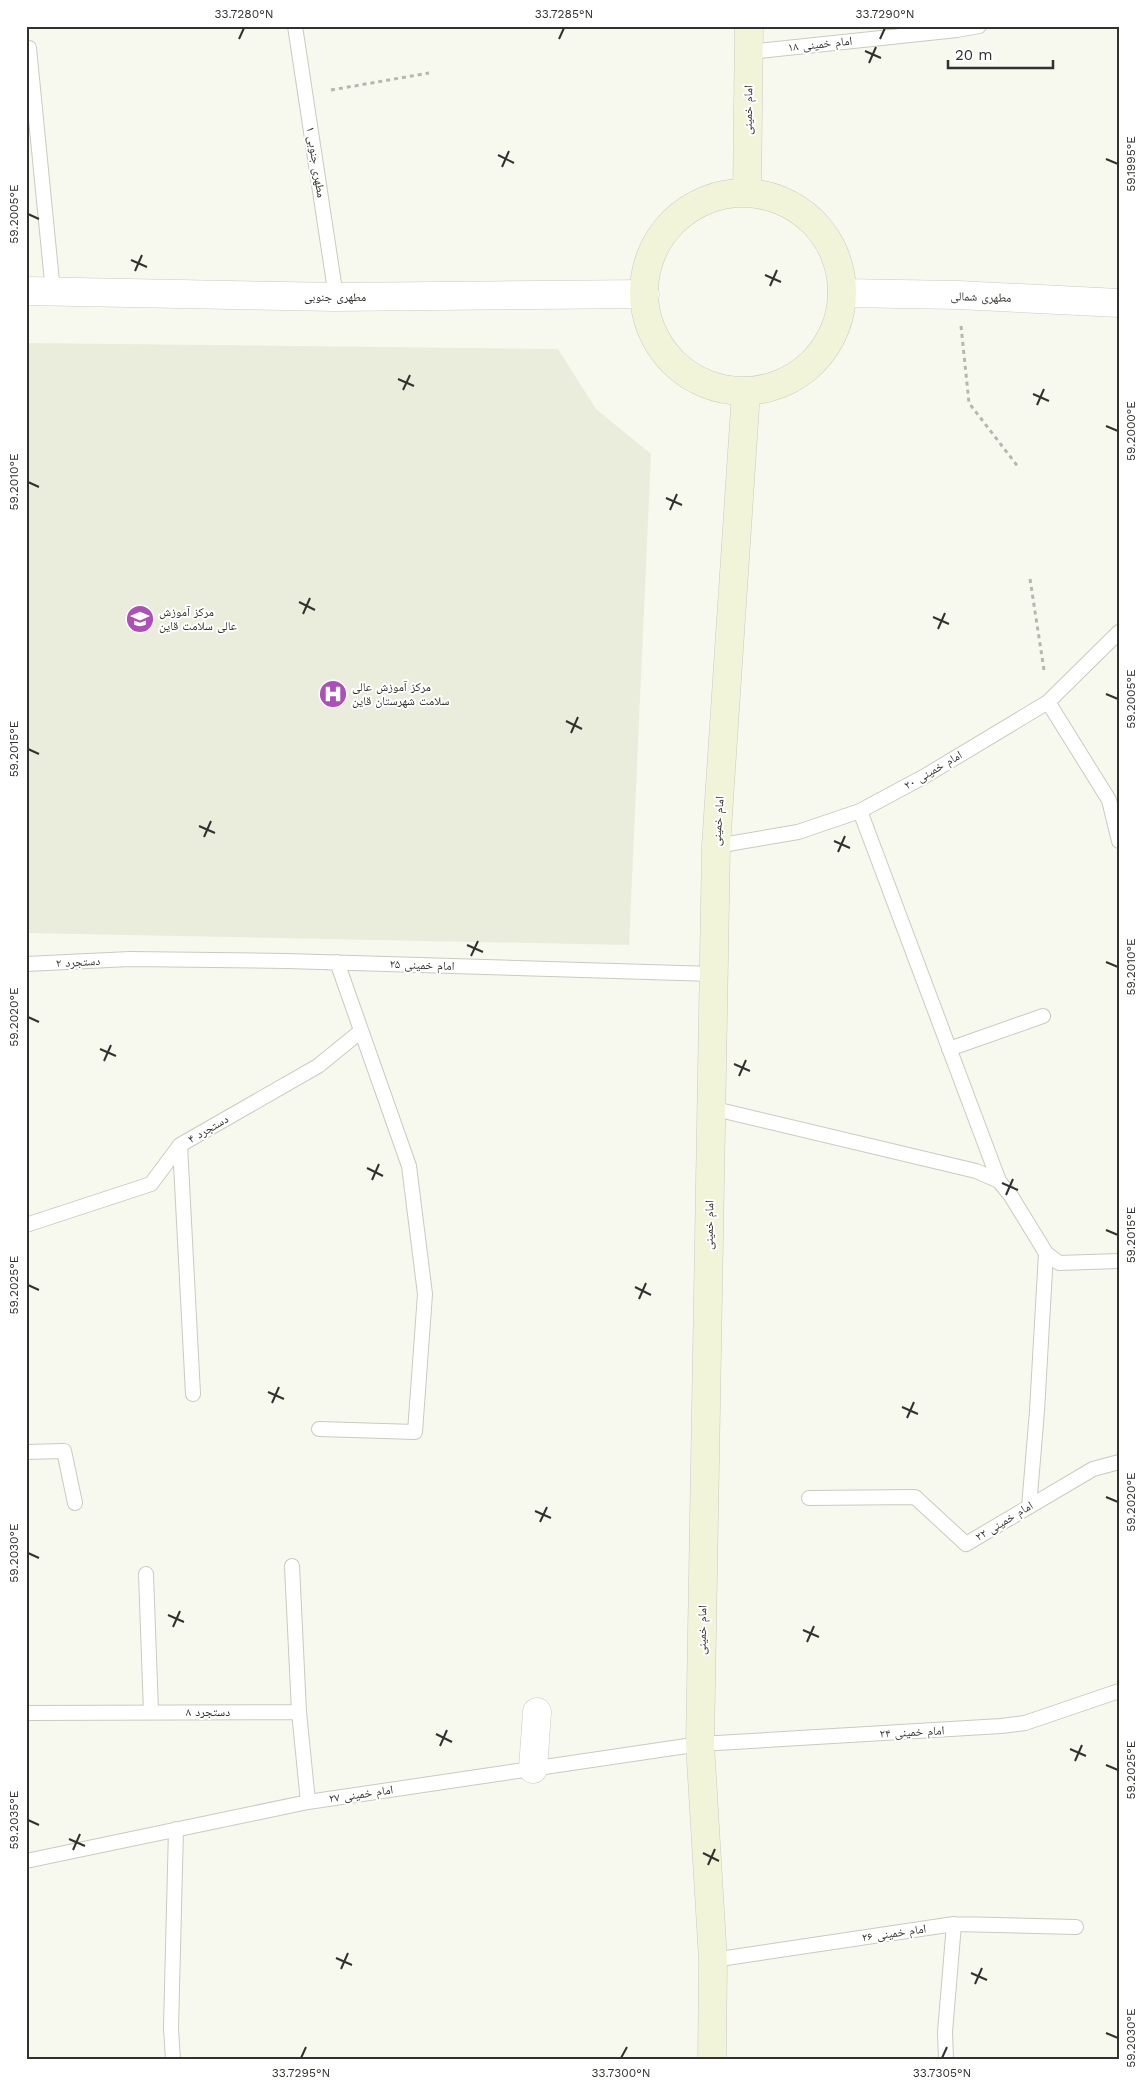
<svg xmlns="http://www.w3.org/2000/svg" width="1145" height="2086" font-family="'Work Sans','Noto Naskh Arabic',sans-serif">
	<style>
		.built { fill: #eaeddb }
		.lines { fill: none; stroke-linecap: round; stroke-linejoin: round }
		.service-casing { stroke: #c9cbc1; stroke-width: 16 }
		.minor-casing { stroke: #c9cbc1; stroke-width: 29 }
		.tertiary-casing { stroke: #c9cbc1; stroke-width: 29 }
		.secondary-casing { stroke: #c9cbc1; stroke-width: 29 }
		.path { stroke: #b6b7af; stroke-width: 3; stroke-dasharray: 4 4; stroke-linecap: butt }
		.service { stroke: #fff; stroke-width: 14 }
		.minor { stroke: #fff; stroke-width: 28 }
		.tertiary { stroke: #fff; stroke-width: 28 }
		.secondary { stroke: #f2f4d9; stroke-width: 28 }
		.ticks { fill: none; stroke: #31312d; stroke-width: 2 }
		.labels { text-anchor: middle; stroke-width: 4; stroke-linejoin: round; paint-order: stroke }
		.street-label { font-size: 12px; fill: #31312d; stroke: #fff }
		.poi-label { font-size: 12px; fill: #31312d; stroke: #fff; text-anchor: start }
		.neatline { fill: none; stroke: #31312d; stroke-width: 2 }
		.ticks-label { font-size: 12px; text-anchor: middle; fill: #31312d }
	</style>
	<rect width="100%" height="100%" fill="#f7f9ef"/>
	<path class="built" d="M26,343L558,349L596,409L651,454L629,945L26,933Z"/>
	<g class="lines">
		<defs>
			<path id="service" d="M295,26L336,297
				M29,48L53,292
				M749,52L957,30L979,26
				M1048,702L1109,800L1119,841
				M860,811L999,1181
				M716,846L798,832L860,811L925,776L1048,702L1119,632
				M26,964L130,959L287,961L713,974
				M949,1049L1043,1016
				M711,1108L976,1171L999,1181L1011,1196L1046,1253L1059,1263L1119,1261
				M180,1145L193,1394
				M26,1225L151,1184L180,1145L318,1066L361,1031
				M319,1429L415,1432L425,1294L409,1166L337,962
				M26,1452L64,1451L75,1503
				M809,1498L915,1497L966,1544L1093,1469L1119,1462
				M1029,1507L1037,1411L1046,1253
				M292,1566L299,1712
				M146,1574L151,1712
				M26,1713L299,1712L308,1802
				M26,1861L308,1802L700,1744L1001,1726L1025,1723L1119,1691
				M713,1960L954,1924L1076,1927
				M173,2060L171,2028L176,1829
				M946,2060L945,2032L954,1924"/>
			<path id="minor" d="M533,1769L537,1712"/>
			<path id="tertiary" d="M26,291L336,297L645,294
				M842,293L958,295L1119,303"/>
			<path id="secondary" d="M644 292a99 99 0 1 1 198 0a99 99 0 1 1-198 0Z
				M747,193L749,26
				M712,2060L713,1960L700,1744L716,846L746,392"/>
		</defs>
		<use href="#service" class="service-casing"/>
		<use href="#minor" class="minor-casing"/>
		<use href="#tertiary" class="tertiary-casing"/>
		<use href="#secondary" class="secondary-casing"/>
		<path class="path" d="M331,90L429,73
			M961,326L969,403L1019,468
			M1030,579L1044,670"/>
		<use href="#service" class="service"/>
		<use href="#minor" class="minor"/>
		<use href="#tertiary" class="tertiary"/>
		<use href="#secondary" class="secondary"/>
	</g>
	<path class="ticks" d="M239,39L244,28M559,39L564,28M880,39L885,28M865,51L881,58M869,63L876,47M498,155L514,163M1106,159L1118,164M502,167L509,151M28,214L39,219M131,260L147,267M135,271L142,255M765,275L781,282M770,286L777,270M398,379L414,386M403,390L410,375M1033,394L1049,401M1037,405L1044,389M1106,426L1118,431M28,482L39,487M666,498L682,505M670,510L677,494M299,602L315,610M303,614L310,598M933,617L949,624M938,629L945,613M1106,694L1118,699M566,721L582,729M571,733L578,717M28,749L39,754M199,826L215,833M204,837L211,821M834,841L850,848M838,852L845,836M467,945L483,952M471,956L478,941M1106,962L1118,967M28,1017L39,1022M100,1049L116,1056M104,1061L111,1045M734,1064L750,1071M739,1076L746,1060M367,1168L383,1176M372,1180L379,1164M1002,1183L1018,1190M1006,1195L1013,1179M1106,1230L1118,1235M28,1285L39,1290M635,1287L651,1295M639,1299L646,1283M268,1392L284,1399M272,1403L279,1387M902,1407L918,1414M907,1418L914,1402M1106,1497L1118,1502M535,1511L551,1518M540,1522L547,1507M28,1553L39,1558M168,1615L184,1622M173,1627L180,1611M803,1630L819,1637M807,1642L814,1626M436,1734L452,1742M440,1746L447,1730M1070,1749L1086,1756M1075,1761L1082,1745M1106,1765L1118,1770M28,1820L39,1825M69,1839L85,1846M73,1850L80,1834M703,1853L719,1861M708,1865L715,1849M336,1958L352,1965M341,1969L348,1953M971,1973L987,1980M975,1984L982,1968M1106,2033L1118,2038M301,2058L306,2047M621,2058L627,2047M942,2058L947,2047"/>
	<defs>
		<symbol id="university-disc" viewBox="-11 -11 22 22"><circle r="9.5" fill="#ad4fb8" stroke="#fff"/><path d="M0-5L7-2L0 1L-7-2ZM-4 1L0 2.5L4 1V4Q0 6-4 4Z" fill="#fff"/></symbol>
		<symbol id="hospital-disc" viewBox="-11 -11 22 22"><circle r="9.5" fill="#ad4fb8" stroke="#fff"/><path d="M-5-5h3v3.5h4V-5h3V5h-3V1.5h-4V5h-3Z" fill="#fff"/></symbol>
	</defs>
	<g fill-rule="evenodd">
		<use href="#university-disc" x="124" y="603" width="32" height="32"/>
		<use href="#hospital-disc" x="317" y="678" width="32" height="32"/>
	</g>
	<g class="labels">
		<g class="street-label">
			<text transform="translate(820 44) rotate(-6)" y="4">امام خمینی ۱۸</text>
			<text transform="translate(748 110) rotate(-89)" y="4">امام خمینی</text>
			<text transform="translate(316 162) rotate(81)" y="4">مطهری جنوبی ۱</text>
			<text x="335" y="301">مطهری جنوبی</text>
			<text transform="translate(981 297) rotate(2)" y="4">مطهری شمالی</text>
			<text transform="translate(933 770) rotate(-30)" y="4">امام خمینی ۲۰</text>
			<text transform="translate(718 821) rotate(-86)" y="4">امام خمینی</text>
			<text transform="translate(78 962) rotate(-3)" y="4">دستجرد ۲</text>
			<text transform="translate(422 965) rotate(2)" y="4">امام خمینی ۲۵</text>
			<text transform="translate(208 1129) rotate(-30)" y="4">دستجرد ۴</text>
			<text transform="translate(709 1225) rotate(-89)" y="4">امام خمینی</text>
			<text transform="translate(1004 1521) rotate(-31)" y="4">امام خمینی ۲۲</text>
			<text transform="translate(702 1630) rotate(-89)" y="4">امام خمینی</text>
			<text x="208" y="1716">دستجرد ۸</text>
			<text transform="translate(912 1732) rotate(-3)" y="4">امام خمینی ۲۴</text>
			<text transform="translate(361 1794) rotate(-8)" y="4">امام خمینی ۲۷</text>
			<text transform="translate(894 1933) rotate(-8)" y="4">امام خمینی ۲۶</text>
		</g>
		<g class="poi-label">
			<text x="159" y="616">مرکز آموزش<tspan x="159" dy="14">عالی سلامت قاین</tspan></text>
			<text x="352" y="691">مرکز آموزش عالی<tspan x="352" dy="14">سلامت شهرستان قاین</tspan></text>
		</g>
	</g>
	<rect width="1145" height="2086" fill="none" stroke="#ffffff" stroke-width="55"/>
	<path d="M948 60v8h105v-8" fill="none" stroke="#31312d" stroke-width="2.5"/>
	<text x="955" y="60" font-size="15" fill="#31312d" stroke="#ffffff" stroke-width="4" paint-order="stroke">20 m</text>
	<rect x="28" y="28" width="1090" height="2030" class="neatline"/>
	<g class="ticks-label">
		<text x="244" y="18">33.7280°N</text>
		<text x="564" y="18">33.7285°N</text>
		<text x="885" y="18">33.7290°N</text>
		<text transform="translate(1131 164) rotate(-90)" y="4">59.1995°E</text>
		<text transform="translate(14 214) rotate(-90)" y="4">59.2005°E</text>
		<text transform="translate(1131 431) rotate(-90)" y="4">59.2000°E</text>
		<text transform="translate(14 482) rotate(-90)" y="4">59.2010°E</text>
		<text transform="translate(1131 699) rotate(-90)" y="4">59.2005°E</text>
		<text transform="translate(14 749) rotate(-90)" y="4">59.2015°E</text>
		<text transform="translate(1131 967) rotate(-90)" y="4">59.2010°E</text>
		<text transform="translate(14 1017) rotate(-90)" y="4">59.2020°E</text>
		<text transform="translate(1131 1235) rotate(-90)" y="4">59.2015°E</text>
		<text transform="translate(14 1285) rotate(-90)" y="4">59.2025°E</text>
		<text transform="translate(1131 1502) rotate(-90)" y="4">59.2020°E</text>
		<text transform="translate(14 1553) rotate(-90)" y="4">59.2030°E</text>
		<text transform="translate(1131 1770) rotate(-90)" y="4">59.2025°E</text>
		<text transform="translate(14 1820) rotate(-90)" y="4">59.2035°E</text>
		<text transform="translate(1131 2038) rotate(-90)" y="4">59.2030°E</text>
		<text x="301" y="2077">33.7295°N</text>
		<text x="621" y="2077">33.7300°N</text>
		<text x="942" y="2077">33.7305°N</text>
	</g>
</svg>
